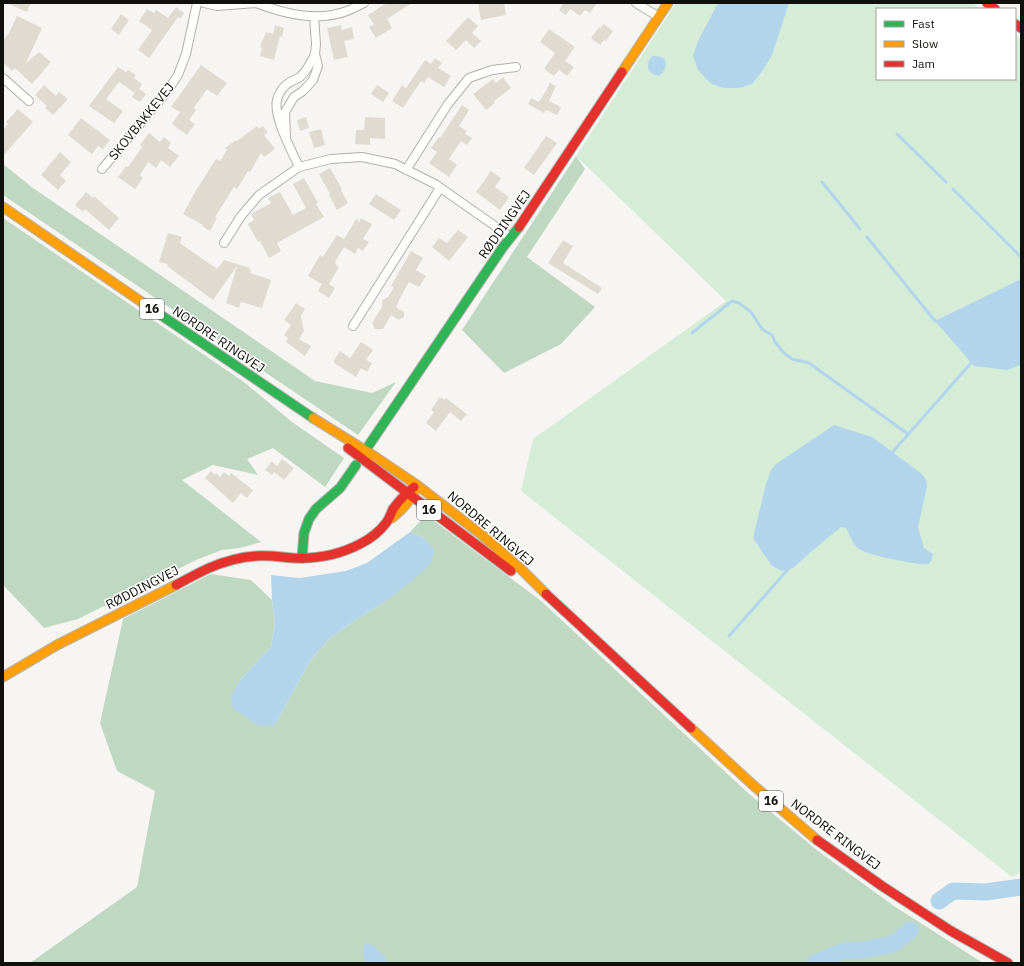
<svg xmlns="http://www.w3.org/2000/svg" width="1024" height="966" font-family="'IBM Plex Sans',sans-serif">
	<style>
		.green { fill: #d5edd7 }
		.forest { fill: #bfd8c2 }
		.water { fill: #b2d5ec }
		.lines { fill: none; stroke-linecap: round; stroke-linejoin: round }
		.stream { stroke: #b2d5ec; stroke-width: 3 }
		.river { stroke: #b2d5ec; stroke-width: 17 }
		.building { fill: #e0dbd0 }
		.street-casing { stroke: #b1b0ae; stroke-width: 10 }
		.fast-casing { stroke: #b1b0ae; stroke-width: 11 }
		.slow-casing { stroke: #b1b0ae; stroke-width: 11 }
		.jam-casing { stroke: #b1b0ae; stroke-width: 11 }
		.street { stroke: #fefefd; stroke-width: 8 }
		.fast { stroke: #30b455; stroke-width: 9 }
		.slow { stroke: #ff9f0a; stroke-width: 9 }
		.jam { stroke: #e5322d; stroke-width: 9 }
		.labels { text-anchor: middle; stroke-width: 3; stroke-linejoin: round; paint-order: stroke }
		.shield { fill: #fff; stroke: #585856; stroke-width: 1 }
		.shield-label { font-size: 12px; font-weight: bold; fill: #10100d }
		.street-label { font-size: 13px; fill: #10100d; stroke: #fff }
	</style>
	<rect width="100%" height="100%" fill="#f7f5f2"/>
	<path class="green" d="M676,3H973L981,9H877V79H1015V34L1021,39V872L1012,877L521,491L533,439L726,301L576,156Z"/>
	<path class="forest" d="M576,156L585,169L527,257L595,307L561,344L504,373L462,330Z
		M3,164L33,188L315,381L372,393L396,382L358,435L3,195Z
		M3,218L244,382L292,422L344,458L325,487L273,448L247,459L258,475L213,465L182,480L261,542L240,548L222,550L196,560L78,619L44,628L3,585Z
		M426,515L540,600L748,793L818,851L894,906L983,963H30L137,887L155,791L117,771L100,723L123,619L211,574L251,580L272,600L275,622L271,647L240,680L274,726L311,659L331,637L357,619L384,602L424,538L410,532Z"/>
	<path class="water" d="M718,3H789L772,55L763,70L752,84L739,88H723L710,83L698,70L693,56L698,41Z
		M652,56C668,54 670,67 659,76C653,75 651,73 648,69V62Z
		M1021,279V365L1007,370L974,366L935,321Z
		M834,425L872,437L922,474L926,480L927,486L918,527L924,548L933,554L932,559L929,564C919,566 868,555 859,549C852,544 850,535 846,528L841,527L813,550L793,568L782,571L772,566L753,538L766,484L771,470L776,464Z
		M410,532L424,538L434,550L431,563L412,581L384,602L357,619L331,637L311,659L274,726L257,725L233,708L231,696L240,680L271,647L275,622L272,600L271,575L300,578L346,571L367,563Z
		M365,943L372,945L385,957L388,963H365C363,957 363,949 365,943Z"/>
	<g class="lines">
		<path class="stream" d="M897,134L946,182
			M822,182L860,229
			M953,189L1021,257
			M867,237L935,321L939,322
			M692,333L732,301L739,303L751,312L762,329L772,335L775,342L784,353L792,359L809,363L908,434
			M890,455L971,363L974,361
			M729,636L790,567"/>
		<path class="river" d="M939,901L953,891L986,892L1021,887
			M815,963L843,951L863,950L893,944L910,930"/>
	</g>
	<path class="building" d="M7,3H31L27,12Z
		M387,3H412L387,19L392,28L376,38L369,27L374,24L368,15Z
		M478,3H504L506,15L481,20Z
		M562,3H597L590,13L585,10L580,16L570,9L566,15L560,11L559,10L563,4Z
		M176,7L184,13L180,19L178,17L149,58L138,50L152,30L139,21L147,9L154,13L156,10L168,18Z
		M121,14L129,20L119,35L111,29Z
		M17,16L42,28L26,63L39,52L51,62L32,84L15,68L12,71L3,62V40L9,33Z
		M468,17L478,26L472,33L481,41L474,48L466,40L456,50L446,41Z
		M604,24L613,31L606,41L604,40L600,45L591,38L599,27L600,28Z
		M275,25L284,28L282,37L280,36L274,60L260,56L262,48L260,47L262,40H263L266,32L273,34Z
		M341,25L342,30L352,27L354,39L344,41L348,57L334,60L327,28Z
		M549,29L575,47L565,61L574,67L567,76L559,70L554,76L544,69L555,53L540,42Z
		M435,58L442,63L438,68L451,76L444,87L428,77L424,83L421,81L403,108L392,101L402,85L406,88L425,60L431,64Z
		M201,65L227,83L217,96L207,89L194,108L196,110L189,120L195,124L187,135L172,124L180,112L171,107Z
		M118,67L126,72L128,70L136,75L134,78L142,84L139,89L146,94L140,102L132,97L135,93L119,82L106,99L123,111L114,123L89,106Z
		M503,77L511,88L494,101L495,103L486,110L473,94L493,79L496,83Z
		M550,83L556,86L549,101L561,107L557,115L546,110L544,113L528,104L531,98L539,102L541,98H542Z
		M44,85L56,96L59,92L68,99L53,115L45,108L47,106L35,95Z
		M377,85L389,93L383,102L371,94Z
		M462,105L469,110L459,126L467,131L465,134L472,138L467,145L461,141L449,159L457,165L449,177L429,163L437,152L431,148L439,137L440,138Z
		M18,109L33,122L3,156V130L8,124L6,122Z
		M306,117L309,128L300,131L297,120Z
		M365,117L385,118V139L370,138V145L355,144L356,130H364Z
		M81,118L110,140L103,149L98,146L92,154L68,135Z
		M257,126L259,129L263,126L268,133L264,135L275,149L264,157L261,153L250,172L248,171L237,189L234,187L215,217L217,218L210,231L202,226L203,225L183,214L195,192L216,159L220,161L227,150L225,148L236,140L237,141Z
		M321,129L325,145L314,148L309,132Z
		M149,133L160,142L164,137L171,143L168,148L179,156L170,167L161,160L156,168L148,162L140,175L143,178L135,189L118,177L126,166L128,167L142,147L140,145Z
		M546,136L557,143L534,175L524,168Z
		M60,152L71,162L60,175L66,181L58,190L41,175Z
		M330,168L342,189L341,190L348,203L337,210L329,195L330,194L319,174Z
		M491,171L501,178L495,187L509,197L500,210L476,192Z
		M304,178L318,203L316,204L324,217L277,243L281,251L269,258L260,241L258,242L248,224L254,220L251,214L271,203L268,198L280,192L293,215L306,208L293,184Z
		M86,192L93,198L94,196L119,218L109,230L85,209L83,212L75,205Z
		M376,194L401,210L394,220L369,204Z
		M357,218L359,223L361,218L372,224L363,239L369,242L363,251L358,248L355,254L344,247L335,262L336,263L335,264L339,267L329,284L335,288L329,298L318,291L322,284L308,276L320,255L323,257L337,235L344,239Z
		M458,230L468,237L449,261L432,247L439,238L447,243Z
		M168,233L182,237L180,243L217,269L224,260L250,268L249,269L251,270L250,273L271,280L262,308L241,302L239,308L226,303L237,266L213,300L167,266L168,264L159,262Z
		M563,240L573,246L563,263L602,288L598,294L548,263Z
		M411,251L423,258L416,270L426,276L419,287L409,282L399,300V301L396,307L404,312V317L399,320L391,315L383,329H375L372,323L382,307V300L388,297L394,287L391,286Z
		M296,303L305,309L301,316L304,331L299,339L311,346L305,356L286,342L288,338L284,335L291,325L284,320Z
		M361,342L373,350L366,360L372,363L367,372L361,368L356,377L334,363V360L340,351L350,358Z
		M440,397L444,400L446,398L467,414L461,421L450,412L436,431L426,423L434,412L431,410Z
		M282,459L294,468L284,480L274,472L272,475L265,470L272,461L277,466Z
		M211,471L215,475L216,473L220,477L224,472L229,476L231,473L253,490L247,498L241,493L233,503L205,478Z"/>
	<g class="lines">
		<defs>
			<path id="street" d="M204,3L217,6L256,3
				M256,3C285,14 317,22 347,11C352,9 358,6 364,3
				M636,3L659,17
				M3,78L29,101
				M286,138L285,112L294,97L303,91L313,80L318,66L315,54L316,44L314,16
				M299,167C292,151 273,117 277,100C278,95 282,88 286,85C290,81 295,80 300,77C307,71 311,62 315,54
				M102,169L166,93L178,75L186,54L197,3
				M406,170L448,104L469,78L492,70L516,67
				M224,243L241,216L259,195L299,167L331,159L362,157L395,164L435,184L505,233L509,239
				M353,326L440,188"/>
			<path id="fast" d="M149,307L313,418
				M369,445L503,247L519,227
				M302,558L304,533L309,519L316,509L340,488L356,465"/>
			<path id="slow" d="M622,72L668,3
				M3,207L149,307
				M313,418L371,454L417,485L482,535L522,570L546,594
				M392,518C402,510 410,502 415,490
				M3,677L57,645L176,585
				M691,728L753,785L817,840"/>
			<path id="jam" d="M987,3L995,9
				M1015,24L1021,28
				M519,227L622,72
				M348,448L511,571
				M176,585C187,579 198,573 209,568C223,562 241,557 256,556C268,555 281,557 293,558C316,559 339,555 360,544C370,539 380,531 386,523C389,519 391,514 393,509C399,501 406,493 414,487
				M546,594L691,728
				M817,840L882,886L951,931L1008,963"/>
		</defs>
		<use href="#street" class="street-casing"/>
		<use href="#fast" class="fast-casing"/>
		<use href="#slow" class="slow-casing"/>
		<use href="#jam" class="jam-casing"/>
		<use href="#street" class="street"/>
		<use href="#fast" class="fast"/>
		<use href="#slow" class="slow"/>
		<use href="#jam" class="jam"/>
	</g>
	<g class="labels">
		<g class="shield">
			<rect x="140" y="299" width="24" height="20" rx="3"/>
			<rect x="417" y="500" width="24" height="20" rx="3"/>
			<rect x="759" y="791" width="24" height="20" rx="3"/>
		</g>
		<g class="shield-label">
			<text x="152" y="313">16</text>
			<text x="429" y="514">16</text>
			<text x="771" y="805">16</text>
		</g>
		<g class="street-label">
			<text transform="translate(141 121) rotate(-51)" y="5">SKOVBAKKEVEJ</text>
			<text transform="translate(504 224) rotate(-55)" y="5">RØDDINGVEJ</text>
			<text transform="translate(219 339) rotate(34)" y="5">NORDRE RINGVEJ</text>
			<text transform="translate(491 528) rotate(40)" y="5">NORDRE RINGVEJ</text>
			<text transform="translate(142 587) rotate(-27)" y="5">RØDDINGVEJ</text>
			<text transform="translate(836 834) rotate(37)" y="5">NORDRE RINGVEJ</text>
		</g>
	</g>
	<rect width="1024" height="966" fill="none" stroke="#10100d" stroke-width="8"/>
	<rect x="876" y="8" width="140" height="72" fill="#ffffff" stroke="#9f9f9e"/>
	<rect x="884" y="21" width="20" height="6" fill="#30b455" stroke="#9f9f9e"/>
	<text x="912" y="28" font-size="12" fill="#10100d">Fast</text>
	<rect x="884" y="41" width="20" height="6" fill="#ff9f0a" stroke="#9f9f9e"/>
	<text x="912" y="48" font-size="12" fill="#10100d">Slow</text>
	<rect x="884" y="61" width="20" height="6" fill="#e5322d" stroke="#9f9f9e"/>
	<text x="912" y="68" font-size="12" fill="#10100d">Jam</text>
</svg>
